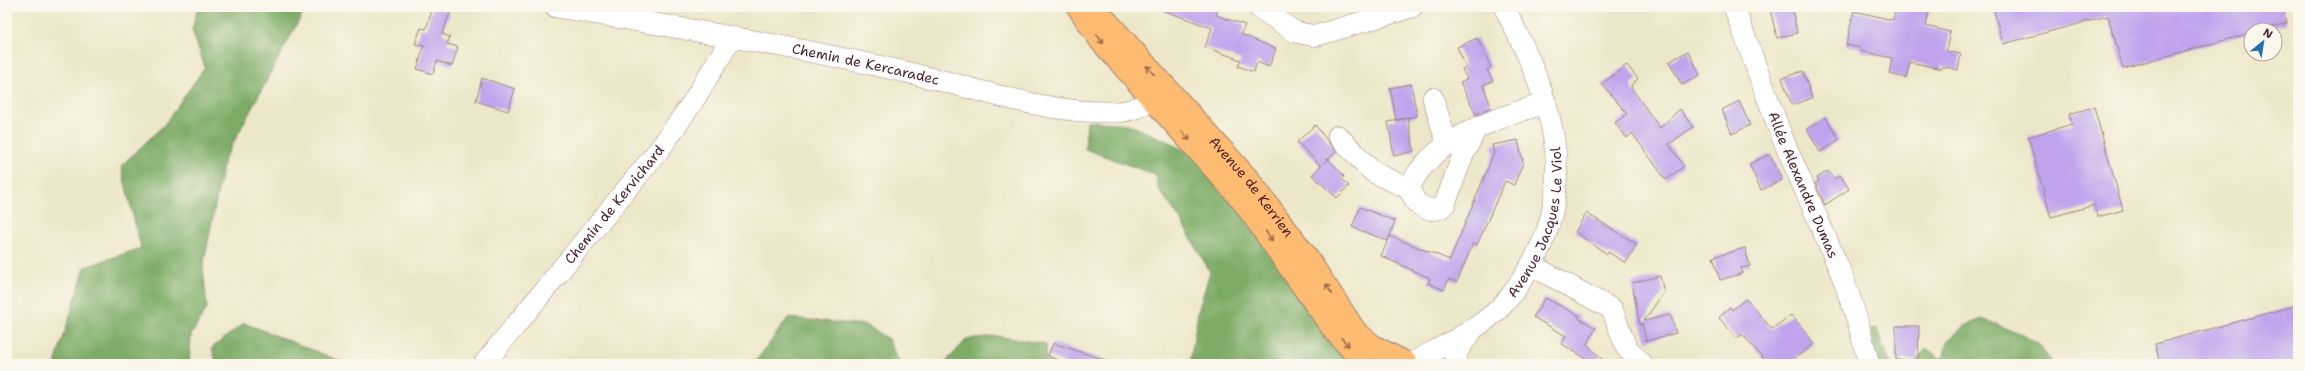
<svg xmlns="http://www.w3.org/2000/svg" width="2305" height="371" font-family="'Shantell Sans',sans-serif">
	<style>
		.forest { fill: #7bab65; stroke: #626548 }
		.building { fill: #bfa4ed }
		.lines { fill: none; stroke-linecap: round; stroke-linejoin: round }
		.street-casing { stroke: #9c837a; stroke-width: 22 }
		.primary-casing { stroke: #9c837a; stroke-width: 24 }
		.street { stroke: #fff; stroke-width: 21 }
		.primary { stroke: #febb71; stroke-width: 22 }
		.oneway { stroke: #9b654a }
		.labels { text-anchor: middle; stroke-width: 3; stroke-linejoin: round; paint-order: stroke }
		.street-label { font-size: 14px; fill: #4a1f2b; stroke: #fbf7ec }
	</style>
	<rect width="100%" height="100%" fill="#fbf7ec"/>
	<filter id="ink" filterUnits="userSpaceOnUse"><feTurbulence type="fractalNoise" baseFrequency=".025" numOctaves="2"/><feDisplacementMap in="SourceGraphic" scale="8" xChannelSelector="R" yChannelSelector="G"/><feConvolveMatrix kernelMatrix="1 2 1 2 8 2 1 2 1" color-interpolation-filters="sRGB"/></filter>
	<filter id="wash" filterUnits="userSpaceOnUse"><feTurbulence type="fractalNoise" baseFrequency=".012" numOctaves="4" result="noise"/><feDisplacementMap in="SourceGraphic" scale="16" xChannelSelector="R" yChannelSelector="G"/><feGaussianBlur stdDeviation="0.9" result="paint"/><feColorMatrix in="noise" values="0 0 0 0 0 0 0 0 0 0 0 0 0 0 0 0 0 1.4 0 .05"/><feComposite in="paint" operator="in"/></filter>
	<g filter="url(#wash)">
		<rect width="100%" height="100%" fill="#ede7c9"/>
		<path class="forest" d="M198,7H306L224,160L203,267L207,308L191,335L189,364H55L85,267L141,248L121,166L164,125L205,67L192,30Z
			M1087,121L1128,124L1171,143L1193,155L1266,241L1353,364H1190L1198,312L1210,272L1180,219L1158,188L1156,175L1085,149Z
			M788,318L866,325L888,339L900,364H754Z
			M1982,319L2020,333L2039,345L2053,364H1915L1926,348L1943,360L1947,341L1966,325Z
			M244,323L348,364H217L212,348Z
			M1877,328L1883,347L1892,364H1877L1870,329Z
			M996,336L1046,344V361L1052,364H944L967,339Z"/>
		<g id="blocks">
			<path class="building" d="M433,7L450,13L442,34L450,37L447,44L458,47L452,66L437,61L433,74L417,69L424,46L415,44L421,28L426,29Z
				M1159,7H1219L1216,15L1245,25L1241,34L1276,49L1269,67L1257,62L1254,72L1238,66L1241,60L1205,47L1212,28L1159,9Z
				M1781,7H1792L1797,33L1777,38L1770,9Z
				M1896,7H1930L1926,26L1950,32L1946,51L1961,54L1958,70L1942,66V69L1910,62L1906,78L1889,74L1892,58L1860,51L1861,48L1846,45L1854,11L1893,20Z
				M1993,7H2283L2287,23L2261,30H2251V33L2123,68L2108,16L2003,44Z
				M1477,38L1491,67L1487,70L1493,81L1483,85L1491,107L1476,114L1460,82L1467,79L1462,69L1466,67L1457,47Z
				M1688,51L1700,75L1682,85L1669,62Z
				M1627,65L1638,79L1631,85L1632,89L1660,128L1680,109L1693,127L1669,144L1684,166L1666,180L1632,133L1627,138L1615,123L1627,114L1602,84Z
				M1803,71L1812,98L1792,105L1782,78Z
				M482,78L515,89L508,111L476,101Z
				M1411,84L1417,116L1396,120L1390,88Z
				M1739,101L1750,125L1732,134L1722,110Z
				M2094,107L2123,210L2098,217L2095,205L2051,217L2028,137L2072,124L2069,114Z
				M1826,117L1839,140L1820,152L1807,129Z
				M1408,118L1414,151L1394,156L1388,122Z
				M1315,125L1336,152L1321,166L1297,142Z
				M1518,140L1523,163L1514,185L1505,181L1477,245L1473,243L1457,282L1449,279L1444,290L1428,283L1430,278L1381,256L1390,236L1450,260L1494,153L1492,145Z
				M1770,154L1782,180L1761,190L1749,164Z
				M1328,159L1344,176L1342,179L1349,186L1337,198L1312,175Z
				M1828,171L1834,179L1840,175L1849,189L1825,205L1815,183L1819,181L1817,178Z
				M1360,207L1395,221L1388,241L1352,227Z
				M1586,213L1637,244L1626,263L1608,252L1607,254L1575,232Z
				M1745,248L1750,266L1741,268L1743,273L1720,280L1713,257Z
				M1660,276L1664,292L1644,321L1669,315L1671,317L1676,333L1646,341L1642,323L1640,326L1632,283Z
				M1545,298L1580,316L1578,318L1596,328L1587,344L1607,364H1595L1562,344L1566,336L1533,317Z
				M1746,299L1772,329L1791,315L1800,325L1814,344L1794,359L1798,364H1768L1742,334L1737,339L1719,318L1729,307L1732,310Z
				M2298,305V364H2160L2155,344Z
				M1896,326H1919L1918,360H1896Z
				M1053,343L1108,361V364H1068L1048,356Z"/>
		</g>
	</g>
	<g filter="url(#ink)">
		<use href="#blocks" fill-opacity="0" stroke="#9c837a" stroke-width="1"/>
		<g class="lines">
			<defs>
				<g id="street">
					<path id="s1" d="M556,7C675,27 793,46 910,73C977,88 1044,114 1114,112C1135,112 1151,102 1167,89"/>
					<path d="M1258,7L1295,32L1315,36L1412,7"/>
					<path id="s2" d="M1734,7L1782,137L1842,275L1857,319L1869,364"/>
					<path d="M1433,98L1447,144"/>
					<path d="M1476,129L1462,157L1445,204C1437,214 1426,209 1417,204L1409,189C1429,139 1499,117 1546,103"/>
					<path d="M1338,136L1373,172L1409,189"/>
					<path d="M1531,265L1612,309L1626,347L1642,364"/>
					<path id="s3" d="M1412,363C1439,348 1468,335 1492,315C1507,303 1518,286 1528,270C1584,180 1548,92 1504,7"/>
					<path id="s4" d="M484,364L662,146L692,103L732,37"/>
					<path d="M1454,364L1459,348L1471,332"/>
				</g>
				<g id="primary">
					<path d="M1078,7L1101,41L1242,200L1333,329L1364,364"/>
					<path id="s5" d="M1094,7L1249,180L1306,256L1356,332L1373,346L1406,363"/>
				</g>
			</defs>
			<use href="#street" class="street-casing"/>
			<use href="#primary" class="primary-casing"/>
			<use href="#street" class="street"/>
			<use href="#primary" class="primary"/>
		</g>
		<defs><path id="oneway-shaft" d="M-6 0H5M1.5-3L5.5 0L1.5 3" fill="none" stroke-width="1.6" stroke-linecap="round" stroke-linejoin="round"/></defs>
		<g class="oneway">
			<use href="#oneway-shaft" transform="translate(1100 39) rotate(54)"/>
			<use href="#oneway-shaft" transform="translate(1150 70) rotate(-133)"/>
			<use href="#oneway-shaft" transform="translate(1186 136) rotate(48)"/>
			<use href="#oneway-shaft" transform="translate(1269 236) rotate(56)"/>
			<use href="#oneway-shaft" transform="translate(1329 289) rotate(-122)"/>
			<use href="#oneway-shaft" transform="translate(1345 342) rotate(48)"/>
		</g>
	</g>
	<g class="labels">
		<g class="street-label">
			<text dy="5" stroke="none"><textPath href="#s1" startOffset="315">Chemin de Kercaradec</textPath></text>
			<text dy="5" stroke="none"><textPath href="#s2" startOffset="191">Allée Alexandre Dumas</textPath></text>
			<text dy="5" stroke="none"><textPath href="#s5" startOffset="239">Avenue de Kerrien</textPath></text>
			<text dy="5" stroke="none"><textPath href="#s4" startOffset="206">Chemin de Kervichard</textPath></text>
			<text dy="5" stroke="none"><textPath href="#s3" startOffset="200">Avenue Jacques Le Viol</textPath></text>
		</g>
	</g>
	<rect width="2305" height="371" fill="none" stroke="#fbf7ec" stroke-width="24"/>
	<g transform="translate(2263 42) rotate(30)"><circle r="19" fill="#fbf7ec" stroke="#b4a19f"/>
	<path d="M0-3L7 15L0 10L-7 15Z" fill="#1f6fb2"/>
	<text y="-6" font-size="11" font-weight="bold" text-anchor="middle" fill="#4a1f2b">N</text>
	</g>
</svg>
